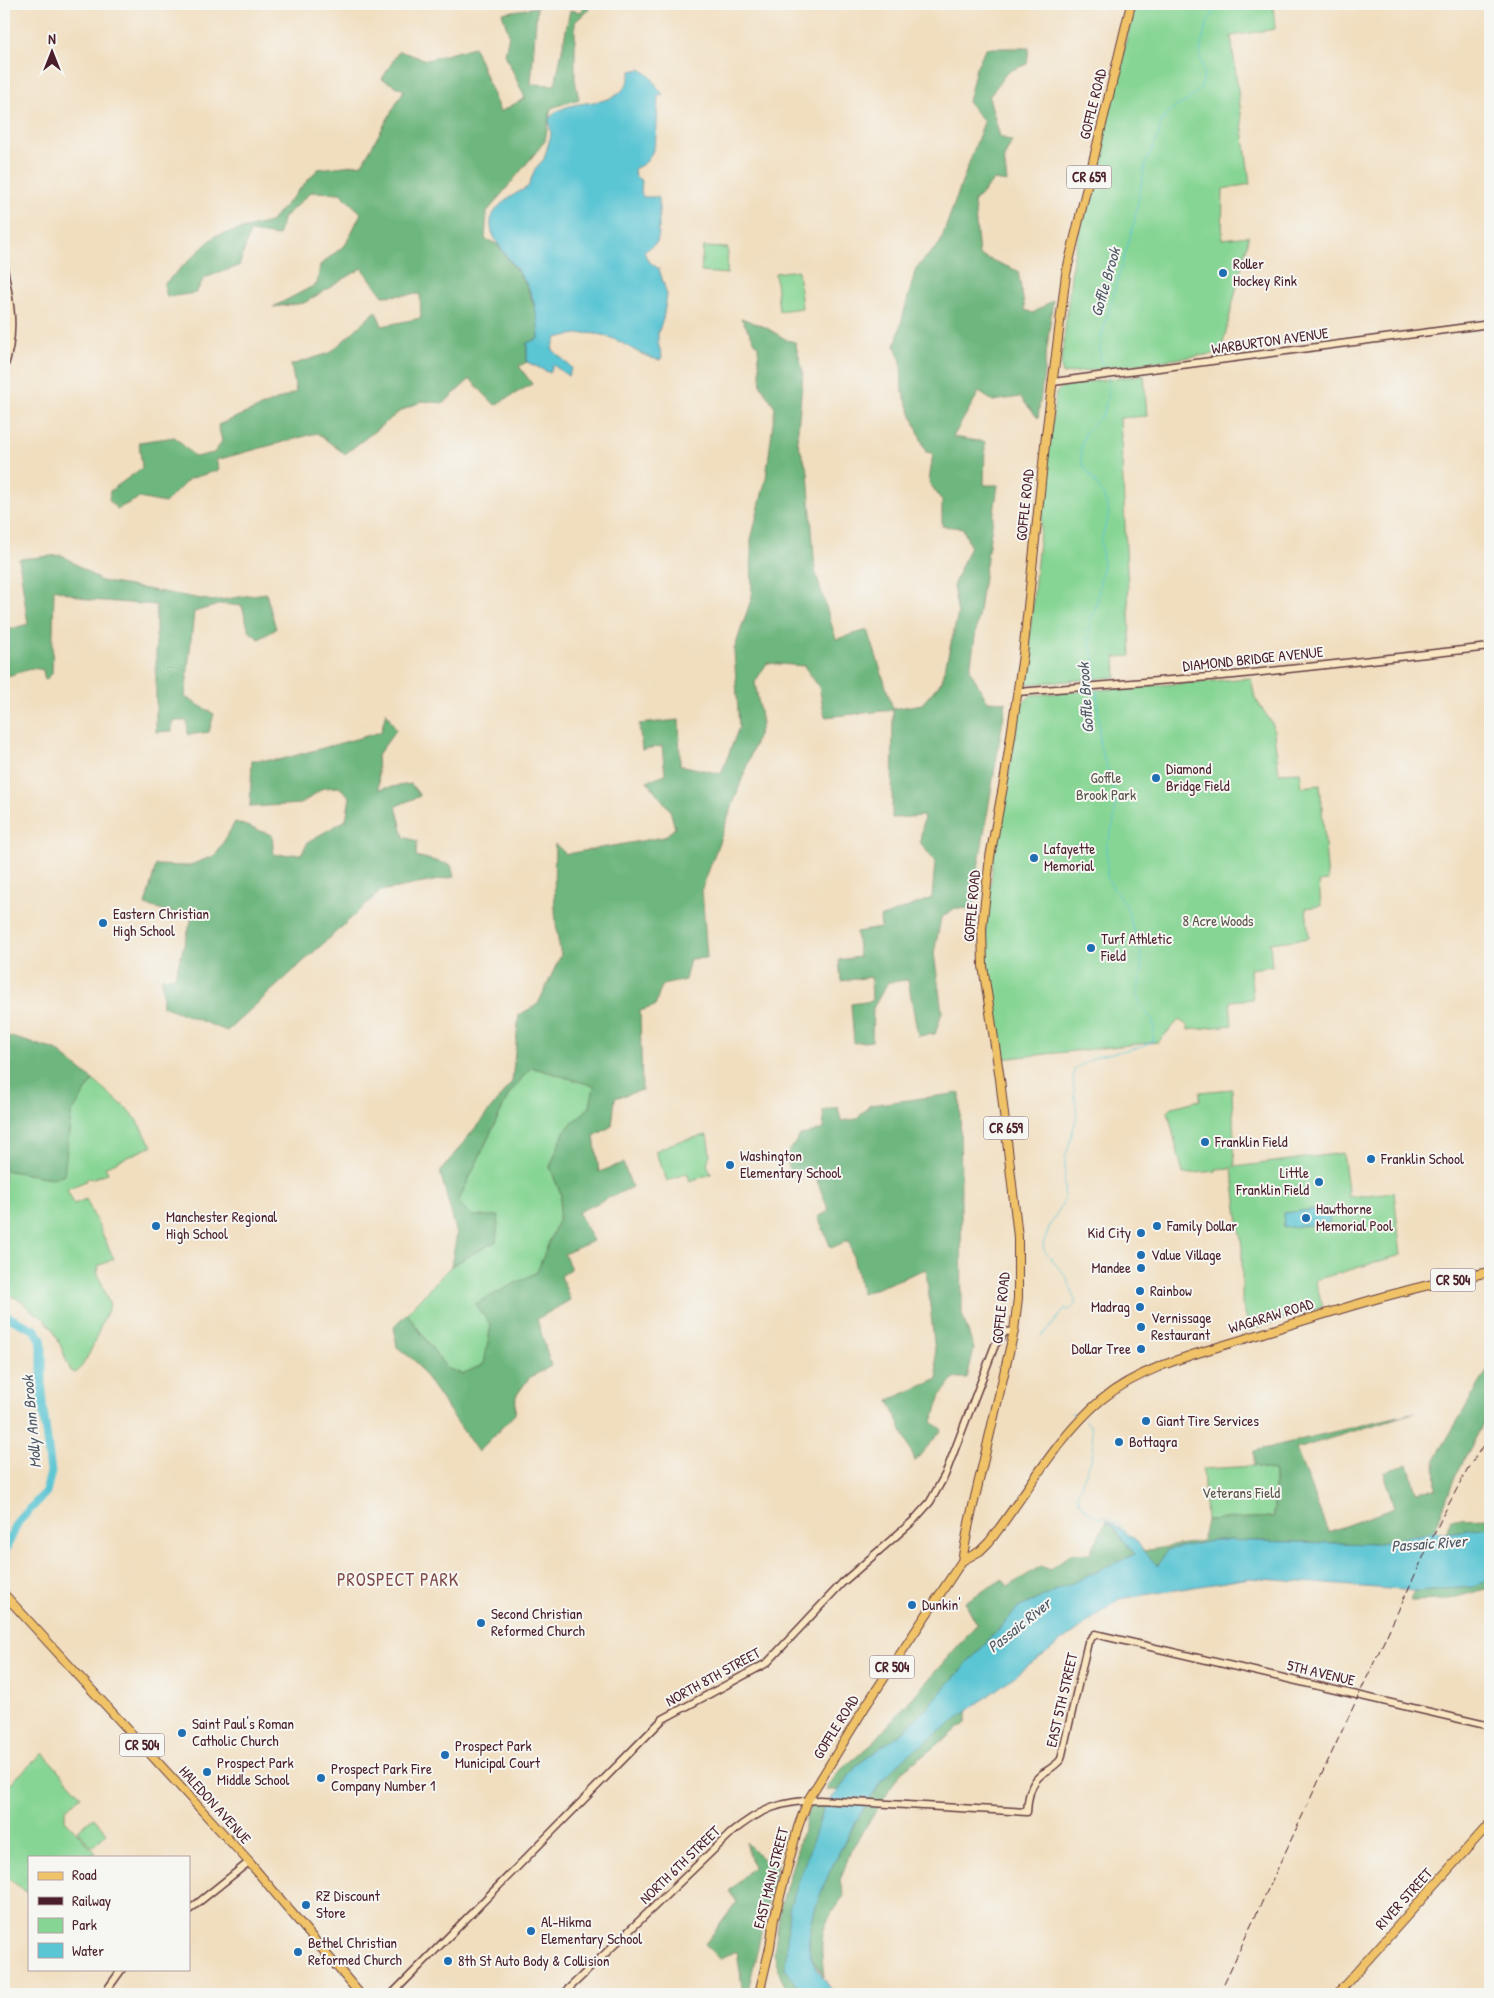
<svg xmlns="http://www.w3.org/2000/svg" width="1494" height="1998" font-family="'Patrick Hand',sans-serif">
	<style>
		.green { fill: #87d594; stroke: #687a60 }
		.forest { fill: #6db67e; stroke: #5c6a54 }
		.water { fill: #5ac5d3; stroke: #52727f }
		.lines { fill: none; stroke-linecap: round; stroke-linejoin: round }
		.stream { stroke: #5ac5d3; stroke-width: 1 }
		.river { stroke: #5ac5d3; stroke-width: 9 }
		.secondary-casing { stroke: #633c41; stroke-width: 9 }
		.primary-casing { stroke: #633c41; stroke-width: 10 }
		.secondary { stroke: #f9e7c3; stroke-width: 6 }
		.primary { stroke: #f0c369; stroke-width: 8 }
		.rail { stroke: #4a1f2b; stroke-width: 1; stroke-dasharray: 8 4; stroke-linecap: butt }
		.poi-dot { fill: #1f6fb2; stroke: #f6f6f2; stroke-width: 2 }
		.labels { text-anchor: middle; stroke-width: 4; stroke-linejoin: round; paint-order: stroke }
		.shield { fill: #f6f6f2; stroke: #7e6067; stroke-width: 1 }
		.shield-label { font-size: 14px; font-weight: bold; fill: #4a1f2b }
		.street-label { font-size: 15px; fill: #4a1f2b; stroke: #f6f6f2 }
		.poi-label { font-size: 15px; fill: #4a1f2b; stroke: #f6f6f2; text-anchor: start }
		.park-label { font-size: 15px; fill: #5c564a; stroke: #f6f6f2 }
		.water-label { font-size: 16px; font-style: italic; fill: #505966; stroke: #f6f6f2 }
		.quarter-label { font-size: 18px; letter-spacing: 1px; fill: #804b48; stroke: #f6f6f2 }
	</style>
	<rect width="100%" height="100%" fill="#f6f6f2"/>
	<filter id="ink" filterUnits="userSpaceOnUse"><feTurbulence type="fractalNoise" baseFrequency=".02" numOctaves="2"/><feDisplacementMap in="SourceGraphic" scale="10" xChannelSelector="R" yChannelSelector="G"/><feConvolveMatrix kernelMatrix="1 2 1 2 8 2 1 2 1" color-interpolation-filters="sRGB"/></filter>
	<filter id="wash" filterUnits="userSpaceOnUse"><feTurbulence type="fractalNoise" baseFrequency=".0096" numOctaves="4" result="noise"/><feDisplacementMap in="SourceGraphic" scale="20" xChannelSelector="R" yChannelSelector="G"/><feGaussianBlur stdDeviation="1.12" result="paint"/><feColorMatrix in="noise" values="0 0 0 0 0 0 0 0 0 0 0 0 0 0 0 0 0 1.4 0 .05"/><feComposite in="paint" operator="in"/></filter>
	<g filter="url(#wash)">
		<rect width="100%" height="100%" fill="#f1debf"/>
		<path class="green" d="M1135,4H1273L1275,29L1231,36L1250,184L1223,189L1222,239L1249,236L1222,348L1213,354L1063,374L1061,366L1073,258Z
			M703,247L728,248L727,274L701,272Z
			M798,270L802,308L779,311L775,273Z
			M1144,375L1147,416L1120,418L1131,656L1115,657L1116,677L1028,684L1025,681L1048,452L1056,393L1064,385Z
			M1251,678L1255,698L1273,725L1279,773L1300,772L1302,787L1320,785L1328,881L1319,882L1321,906L1306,908L1309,938L1270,943L1272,966L1250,969L1253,999L1230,1001L1232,1025L1188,1030V1026L1179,1020L1158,1042L1000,1059L986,964L985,936L994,854L1021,705L1031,695Z
			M531,1067L595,1086L590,1107L565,1130L550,1167L561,1195L559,1218L537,1272L516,1284L491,1325L485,1364L462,1374L446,1368L407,1313L451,1266L496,1241L458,1202L509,1094Z
			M93,1080L132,1113L152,1146L105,1167L108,1173L91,1179L90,1178L86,1179V1181L67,1189L74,1204L86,1199L114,1259L98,1266L99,1270L97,1271L110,1306C98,1328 93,1355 76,1373L71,1371C63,1355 59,1335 46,1321C39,1313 27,1311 23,1301L4,1293V1170L52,1178L69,1135L71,1114Z
			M1232,1089L1235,1167L1343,1153L1349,1197L1394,1192L1401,1255L1315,1280L1323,1307L1250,1330L1242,1304V1248L1232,1168L1216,1169V1171L1183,1174L1169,1116L1168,1111L1172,1107L1200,1100V1092Z
			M707,1135L710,1154L707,1164L711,1174L690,1181L687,1173L667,1181L655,1151L676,1142Z
			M1254,1466L1274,1471V1517L1206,1520L1203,1469Z
			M43,1753L81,1796L65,1810V1820L96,1853L91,1857H29V1894L4,1875V1789Z
			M93,1817L107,1833L92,1847L77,1831Z"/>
		<path class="forest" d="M586,4H589V9L575,22V80L579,99L551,108L545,141L487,212L485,239L497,244L526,284L538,316L539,338L527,343V362L519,366L532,384L495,405L470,379L444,403L422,401L399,412L345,454L317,433L216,460L219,470L189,479L165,503L139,498L117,509L109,500L110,491L142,468L139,442L175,437L195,457L214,453L222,441L218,425L296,392L291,365L330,353L376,311L382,326L421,318L420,294L383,296L362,268L304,303L273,307L317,284L320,265L346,244L361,213L340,193L311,192L284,217L278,236L250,232L239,266L204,278L196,293L167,297L164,284L215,236L270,222L318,169L362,164L404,90L382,79L399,51L427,60L474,47L500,112L525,98L505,54L509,34L502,13L537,7L531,84L555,85L570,10L581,12Z
			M986,48H1029L1027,64L1007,72L989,97L1000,137L1012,141L1004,157L1007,182L994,180L974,202L979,255L1018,271L1025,310L1033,313L1053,300L1038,418L1020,397L993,401L979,392L953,437L985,442L984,485H998L970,670L987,701L1006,702L978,869L974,909L955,908L941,918L934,953L942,1012L935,1034L918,1036L908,980L888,982L873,1008L872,1041L854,1043L851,1004L872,1001L871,977L841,981L839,960L859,957L856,932L881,928L880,918L932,898L935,862L920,842L924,816L892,818L893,710L825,717L819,687L804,666L767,663L755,682L762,724L702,889L707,958L690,959L685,980L662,985L655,1006L640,1011L642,1090L615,1098L612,1126L594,1136L599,1172L623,1163L632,1187L578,1212L593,1241L564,1254L571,1269L561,1276L570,1300L537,1319L551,1366L529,1378L516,1396L515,1414L478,1452L415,1361L397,1347L394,1326L407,1313L446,1368L462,1374L484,1364L491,1325L475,1304L537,1272L559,1218L561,1195L550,1167L565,1130L590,1107L594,1086L531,1067L509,1094L458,1202L472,1216H499L496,1241L451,1266L457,1234L440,1172L512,1082L519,1015L538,1004L561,955C553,922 554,879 555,844L566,854L664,837L675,828L670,810L647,781L665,774L662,746L642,750L639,724L679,720L680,765L721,774L739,727L734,650L752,597L751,540L766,478L775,407L761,386L758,347L741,318L765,327L787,340L795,342L803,372L797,440L808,472L815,571L836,639L868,630L893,709L922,704L942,681L958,614L953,586L970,546L963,528L942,526V501L929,482L933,453L926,452L902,390L901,361L895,346L916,268L940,243L984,122L968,102L976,68Z
			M62,555L101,581L213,601L266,593L276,629L259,639L249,631L242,606L222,604L194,612L185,697L214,714L209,732L188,735L187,721H172V731L156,732V605L90,600L54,589L52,674L45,680L43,670L34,668L4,677V631L28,624L19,559Z
			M386,712L396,730L377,756L379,789L411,784L420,796L396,806L404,837L417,841L416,856L451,865L454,877L381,891L227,1031L163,1006L162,978L175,976L192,918L145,905L156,865L188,866L216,855L235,822L272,835L274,855L301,854L309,841L346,820L350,797L339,787L323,788L301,804L250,807L252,760H279L381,732Z
			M4,1035L56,1050L93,1080L71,1114L64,1176L52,1178L4,1170Z
			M960,1093L962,1314L974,1349L967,1378H954L941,1395L932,1422L942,1430L915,1461L889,1400L938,1379L926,1269L862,1294L849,1240L831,1248L818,1217L829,1211L812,1168L792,1175L785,1157L800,1136L824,1129L823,1111L838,1107L841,1121L857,1119L870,1105Z
			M1490,1366V1411L1456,1475L1434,1531L1375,1544L1216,1540L1158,1566L1143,1551L1202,1541L1206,1520L1274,1517V1471L1254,1466V1451L1416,1412L1296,1449L1328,1532L1394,1508L1384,1472L1408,1464L1416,1492L1436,1489L1435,1459Z
			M1490,1518V1527L1446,1533L1451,1519Z
			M1107,1520L1136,1554L1018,1608L909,1727L857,1765L839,1790H826L838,1772L871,1745L977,1624L965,1602L1003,1579L1008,1587L1041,1566L1049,1570L1070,1554L1090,1553Z
			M1490,1578V1588L1445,1600L1410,1601L1415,1591L1473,1587Z
			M968,1709L966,1723L901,1772L851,1850L840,1881L844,1896C819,1926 820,1940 824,1977C819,1967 810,1960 809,1947C805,1906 858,1812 884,1779C904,1753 941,1730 968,1709Z
			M825,1805L820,1817L785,1968L802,1994H790L781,1978L774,1953L780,1909L810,1806Z
			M746,1842L770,1866L777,1864C766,1907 758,1951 747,1994H743L737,1951L719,1959L705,1944L737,1902L729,1891L753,1867Z"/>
		<path class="water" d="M641,69L651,77L659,90L663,94L658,96C656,116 660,140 649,158C646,164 639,166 634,169L635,176L642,181L641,192L643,197H658L659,200V229L657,230L659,233L657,242L644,252L648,261L659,269L667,295L663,319L658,333V343L662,357L660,360C640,357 625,342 606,336C590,331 572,334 556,338L552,349L572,368L568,376L553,365L550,373L527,362V343L539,338C538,319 535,298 525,282C497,238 463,220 528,187L535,169L544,159L551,135L549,119C572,90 623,118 631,71Z
			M1328,1208L1330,1223L1284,1228L1283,1213Z
			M1107,1520L1136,1540L1143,1551L1158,1566L1167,1550L1216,1540L1375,1544L1434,1531L1446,1533L1490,1527V1578L1473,1587L1415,1591L1250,1578L1119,1599L908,1755C900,1763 891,1770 884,1779C858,1811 805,1907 809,1948C811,1965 826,1980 834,1994H802L785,1968L789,1909L825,1805L839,1790L857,1765L909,1727L1018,1608L1135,1554Z"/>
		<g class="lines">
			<path class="stream" d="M1108,373C1107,368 1105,367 1102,363C1098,356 1101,345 1101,338L1134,223L1145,165L1159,134L1161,122L1172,109L1187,101L1201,88L1204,73L1200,56L1201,45L1208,20L1221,4
				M1096,683L1095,661L1088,639L1091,619L1096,606L1103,566L1101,541L1109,513L1103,494L1082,463L1081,448L1085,433L1104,413L1108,392V377
				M1040,1337L1049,1329L1065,1309L1070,1310L1076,1304L1067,1278L1044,1250L1043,1245L1050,1225L1064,1201L1065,1159L1077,1116L1073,1079L1074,1069L1098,1056L1141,1047L1153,1041L1154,1027L1153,1020L1140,1005L1137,994L1142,972L1140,946L1131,923L1126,905L1114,890L1107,877V845L1114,822L1115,805L1113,787L1100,746L1097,689
				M1071,1413L1079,1416
				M1085,1420L1091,1427L1094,1449L1090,1462L1078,1492V1498L1084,1508L1100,1519L1105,1517C1113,1521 1122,1526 1128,1534"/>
			<path class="river" d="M4,1315L35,1330L41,1339L42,1348V1402L51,1472L46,1492L18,1522L5,1550L4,1563"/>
		</g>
	</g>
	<g filter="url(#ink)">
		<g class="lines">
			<defs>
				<path id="secondary" d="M4,269C11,304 16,334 4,368
					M1053,382L1490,324
					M1018,692L1234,675L1490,647
					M189,1910L249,1862
					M104,1994L122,1969
					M392,1994L663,1719L767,1663L842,1583L913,1521L930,1502L945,1475L995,1345L1005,1332L1014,1331
					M563,1994L731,1833C760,1809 781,1801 819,1800L1027,1812C1028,1798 1030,1783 1042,1774C1049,1769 1056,1766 1061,1759L1088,1642L1095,1634L1490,1726"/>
				<path id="primary" d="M962,1561L980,1551L989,1542C1025,1496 1056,1438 1101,1400C1145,1364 1204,1352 1257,1335C1334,1311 1411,1286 1490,1272
					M4,1594L249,1862L360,1994
					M759,1994L770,1947L774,1919L798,1827L808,1800L867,1704L962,1561L969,1523L1014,1331L1018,1298V1237L1000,1079L983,966L982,928L990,857L1005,776L1023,655L1046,435L1066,274L1131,4
					M1337,1994L1490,1823"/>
			</defs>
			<use href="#secondary" class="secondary-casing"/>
			<use href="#primary" class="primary-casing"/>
			<use href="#secondary" class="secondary"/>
			<use href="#primary" class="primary"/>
			<path class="rail" d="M1219,1994L1443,1515L1468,1468L1490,1435"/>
		</g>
	</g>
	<g class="poi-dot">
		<circle cx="1223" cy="273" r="5"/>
		<circle cx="1156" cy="778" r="5"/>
		<circle cx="1034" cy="858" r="5"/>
		<circle cx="103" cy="923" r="5"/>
		<circle cx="1091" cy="948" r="5"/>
		<circle cx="1205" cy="1142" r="5"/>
		<circle cx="1371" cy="1159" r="5"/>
		<circle cx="730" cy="1165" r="5"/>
		<circle cx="1319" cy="1182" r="5"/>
		<circle cx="1306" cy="1218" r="5"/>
		<circle cx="156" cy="1226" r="5"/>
		<circle cx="1157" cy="1226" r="5"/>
		<circle cx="1141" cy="1233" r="5"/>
		<circle cx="1141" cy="1255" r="5"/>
		<circle cx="1141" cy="1268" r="5"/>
		<circle cx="1140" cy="1291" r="5"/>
		<circle cx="1140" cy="1307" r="5"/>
		<circle cx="1141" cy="1327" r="5"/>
		<circle cx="1141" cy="1349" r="5"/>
		<circle cx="1146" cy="1421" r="5"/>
		<circle cx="1119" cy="1442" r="5"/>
		<circle cx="912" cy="1605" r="5"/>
		<circle cx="481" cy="1623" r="5"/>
		<circle cx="182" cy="1733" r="5"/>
		<circle cx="445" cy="1755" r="5"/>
		<circle cx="207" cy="1772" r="5"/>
		<circle cx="321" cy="1778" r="5"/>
		<circle cx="306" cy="1905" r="5"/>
		<circle cx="531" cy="1931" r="5"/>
		<circle cx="298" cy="1952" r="5"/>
		<circle cx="448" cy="1961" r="5"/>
	</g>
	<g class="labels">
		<g class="shield">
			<rect x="1066.5" y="165.5" width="45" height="23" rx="4"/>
			<rect x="983.5" y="1116.5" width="45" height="23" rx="4"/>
			<rect x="1430.5" y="1268.5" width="45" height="23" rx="4"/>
			<rect x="869.5" y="1655.5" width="45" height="23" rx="4"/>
			<rect x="119.5" y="1733.5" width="45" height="23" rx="4"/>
		</g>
		<g class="shield-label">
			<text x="1089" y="182">CR 659</text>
			<text x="1006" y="1133">CR 659</text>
			<text x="1453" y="1285">CR 504</text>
			<text x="892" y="1672">CR 504</text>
			<text x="142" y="1750">CR 504</text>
		</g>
		<g class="street-label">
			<text transform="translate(1093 104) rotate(-76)" y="5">GOFFLE ROAD</text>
			<text transform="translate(1270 341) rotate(-8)" y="5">WARBURTON AVENUE</text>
			<text transform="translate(1025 505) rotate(-84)" y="5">GOFFLE ROAD</text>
			<text transform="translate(1253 659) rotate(-6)" y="5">DIAMOND BRIDGE AVENUE</text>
			<text transform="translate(972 906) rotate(-85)" y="5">GOFFLE ROAD</text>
			<text transform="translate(1001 1308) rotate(-84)" y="5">GOFFLE ROAD</text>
			<text transform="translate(1271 1316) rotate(-17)" y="5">WAGARAW ROAD</text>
			<text transform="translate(1321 1673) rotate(13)" y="5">5TH AVENUE</text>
			<text transform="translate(713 1677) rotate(-29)" y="5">NORTH 8TH STREET</text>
			<text transform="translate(1062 1700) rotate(-77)" y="5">EAST 5TH STREET</text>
			<text transform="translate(836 1727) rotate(-58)" y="5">GOFFLE ROAD</text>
			<text transform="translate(215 1805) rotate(48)" y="5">HALEDON AVENUE</text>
			<text transform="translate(680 1865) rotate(-44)" y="5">NORTH 6TH STREET</text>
			<text transform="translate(771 1878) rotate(-76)" y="5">EAST MAIN STREET</text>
			<text transform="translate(1404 1899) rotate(-48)" y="5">RIVER STREET</text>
		</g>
		<g class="poi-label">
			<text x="1233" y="269">Roller<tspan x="1233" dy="17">Hockey Rink</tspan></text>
			<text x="1166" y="774">Diamond<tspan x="1166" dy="17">Bridge Field</tspan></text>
			<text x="1044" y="854">Lafayette<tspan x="1044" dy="17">Memorial</tspan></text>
			<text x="113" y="919">Eastern Christian<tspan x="113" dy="17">High School</tspan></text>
			<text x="1101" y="944">Turf Athletic<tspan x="1101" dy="17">Field</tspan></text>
			<text x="1215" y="1147">Franklin Field</text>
			<text x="740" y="1161">Washington<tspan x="740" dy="17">Elementary School</tspan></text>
			<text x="1381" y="1164">Franklin School</text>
			<text x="1309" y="1178" text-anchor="end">Little<tspan x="1309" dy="17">Franklin Field</tspan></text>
			<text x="1316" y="1214">Hawthorne<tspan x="1316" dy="17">Memorial Pool</tspan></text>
			<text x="166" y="1222">Manchester Regional<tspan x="166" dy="17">High School</tspan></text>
			<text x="1167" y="1231">Family Dollar</text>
			<text x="1131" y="1238" text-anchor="end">Kid City</text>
			<text x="1151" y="1260">Value Village</text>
			<text x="1131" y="1273" text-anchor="end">Mandee</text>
			<text x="1150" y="1296">Rainbow</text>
			<text x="1130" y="1312" text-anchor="end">Madrag</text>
			<text x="1151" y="1323">Vernissage<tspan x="1151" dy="17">Restaurant</tspan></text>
			<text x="1131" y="1354" text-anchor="end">Dollar Tree</text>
			<text x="1156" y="1426">Giant Tire Services</text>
			<text x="1129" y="1447">Bottagra</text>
			<text x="922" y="1610">Dunkin'</text>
			<text x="491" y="1619">Second Christian<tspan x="491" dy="17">Reformed Church</tspan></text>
			<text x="192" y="1729">Saint Paul's Roman<tspan x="192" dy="17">Catholic Church</tspan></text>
			<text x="455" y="1751">Prospect Park<tspan x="455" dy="17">Municipal Court</tspan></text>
			<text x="217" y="1768">Prospect Park<tspan x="217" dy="17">Middle School</tspan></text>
			<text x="331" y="1774">Prospect Park Fire<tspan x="331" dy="17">Company Number 1</tspan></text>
			<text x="316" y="1901">RZ Discount<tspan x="316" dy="17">Store</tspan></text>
			<text x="541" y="1927">Al-Hikma<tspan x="541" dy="17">Elementary School</tspan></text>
			<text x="308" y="1948">Bethel Christian<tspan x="308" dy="17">Reformed Church</tspan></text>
			<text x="458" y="1966">8th St Auto Body &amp; Collision</text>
		</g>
		<g class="park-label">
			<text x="1106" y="783">Goffle<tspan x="1106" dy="17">Brook Park</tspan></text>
			<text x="1218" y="926">8 Acre Woods</text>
			<text x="1241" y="1498">Veterans Field</text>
		</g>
		<g class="water-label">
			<text transform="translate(1105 282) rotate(-74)" y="6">Goffle Brook</text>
			<text transform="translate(1085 698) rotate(-94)" y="6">Goffle Brook</text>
			<text transform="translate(31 1422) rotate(-95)" y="6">Molly Ann Brook</text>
			<text transform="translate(1429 1543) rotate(-4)" y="6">Passaic River</text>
			<text transform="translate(1019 1625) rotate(-39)" y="6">Passaic River</text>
		</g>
		<g class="quarter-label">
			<text x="398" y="1586">PROSPECT PARK</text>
		</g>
	</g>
	<rect width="1494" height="1998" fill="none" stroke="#f6f6f2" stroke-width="20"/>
	<rect x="28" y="1856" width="162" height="115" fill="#f6f6f2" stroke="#b1a0a2"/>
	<rect x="38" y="1872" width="25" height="8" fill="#f0c369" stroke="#b1a0a2"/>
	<text x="72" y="1880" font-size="15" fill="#4a1f2b">Road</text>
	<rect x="38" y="1897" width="25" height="8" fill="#4a1f2b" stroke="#b1a0a2"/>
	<text x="72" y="1906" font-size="15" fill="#4a1f2b">Railway</text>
	<rect x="38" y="1918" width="25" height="15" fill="#87d594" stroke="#b1a0a2"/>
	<text x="72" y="1930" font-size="15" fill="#4a1f2b">Park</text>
	<rect x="38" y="1943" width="25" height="15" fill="#5ac5d3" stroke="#b1a0a2"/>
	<text x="72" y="1956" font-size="15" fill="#4a1f2b">Water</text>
	<g transform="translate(52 52)" stroke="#f6f6f2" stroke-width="4" paint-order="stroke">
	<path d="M0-4L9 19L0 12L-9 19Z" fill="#4a1f2b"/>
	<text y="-8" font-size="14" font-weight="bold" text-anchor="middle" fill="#4a1f2b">N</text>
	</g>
</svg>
